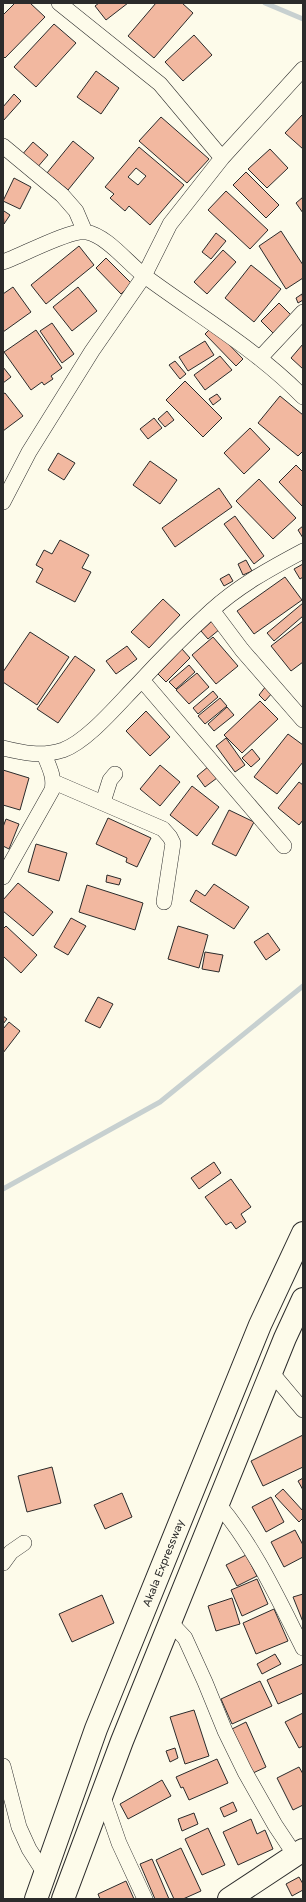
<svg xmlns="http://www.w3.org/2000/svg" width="306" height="1902" font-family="'Varela Round',sans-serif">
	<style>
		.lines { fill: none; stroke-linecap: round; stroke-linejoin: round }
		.stream { stroke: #c7d0d0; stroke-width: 5 }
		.building { fill: #f2b8a0; stroke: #2b2b2b; fill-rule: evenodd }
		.minor-casing { stroke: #2b2b2b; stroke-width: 16 }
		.primary-casing { stroke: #2b2b2b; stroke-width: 24 }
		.minor { stroke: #fdfbea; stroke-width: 15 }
		.primary { stroke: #fdfbea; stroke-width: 22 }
		.labels { text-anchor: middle; stroke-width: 3; stroke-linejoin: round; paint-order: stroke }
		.street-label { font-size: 11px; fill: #2b2b2b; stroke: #fdfbea }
	</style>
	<rect width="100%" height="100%" fill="#fdfbea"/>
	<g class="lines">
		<path class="stream" d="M265,3L303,19
			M3,1189L160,1102L303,986"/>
	</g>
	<path class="building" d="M15,3H30L45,17L5,58L3,56V15Z
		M99,3H128L106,20L95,6Z
		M156,3H182L193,13L154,58L128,36Z
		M54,24L76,43L36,87L14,67Z
		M194,35L212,55L183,81L165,62Z
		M96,71L119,88L101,114L77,97Z
		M14,94L21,101L3,121V107Z
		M303,114V149L285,133Z
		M161,117L209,159L187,183L139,141Z
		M73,141L94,158L68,190L47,173Z
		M33,142L48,155L36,169L21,156Z
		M139,147L184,185L150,225L129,206L125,211L110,198L114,194L105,187ZM136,168L146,176L138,185L128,177Z
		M270,149L288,168L267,188L248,169Z
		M246,172L279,205L266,218L233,185Z
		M14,178L31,187L20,209L3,201Z
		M226,191L268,230L250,249L208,210Z
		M303,197V213L296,203Z
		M4,211L10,215L4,224L3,212Z
		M281,231L303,265V278L286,289L259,246Z
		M216,233L226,241L211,259L202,252Z
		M79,246L94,265L46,304L31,285Z
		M223,250L236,262L207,294L194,282Z
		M106,258L132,284L121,294L96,268Z
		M251,265L281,289L254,322L225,298Z
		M13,287L31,312L3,332V294Z
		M78,287L97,311L72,331L53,307Z
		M302,294L303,300L298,303L296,298Z
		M279,303L291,315L273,333L261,321Z
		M52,323L74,354L62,363L40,331Z
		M212,327L243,359L236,366L205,334Z
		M36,330L62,368L51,376L53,379L44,385L42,382L31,390L4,352Z
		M205,341L214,355L188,371L179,357Z
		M303,344V369L291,358Z
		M220,356L232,370L205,390L194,375Z
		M175,361L186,374L180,379L169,365Z
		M3,367L11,377L3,383Z
		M185,381L222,418L203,437L166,400Z
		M5,393L23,416L3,431V394Z
		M217,394L221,399L213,405L209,399Z
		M280,396L303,415V451L298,456L258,423Z
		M167,411L174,420L165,427L158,419Z
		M154,418L162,428L148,439L140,429Z
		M250,428L270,449L244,474L224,453Z
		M58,453L75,463L64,480L48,470Z
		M150,461L177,480L160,504L133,485Z
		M296,465L303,472V507L279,482Z
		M259,479L296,518L273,539L236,501Z
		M219,488L232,507L175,547L162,528Z
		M235,516L264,556L254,564L224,524Z
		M303,526V538L298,530Z
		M60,540L89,555L82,568L91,572L75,602L36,582L43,569L36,565L44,550L52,554Z
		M246,560L252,571L243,575L238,564Z
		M303,564V577L300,579L294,569Z
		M229,574L233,581L224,586L220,579Z
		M285,577L302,600L254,634L237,611Z
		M163,599L180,615L149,648L131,632Z
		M303,603V616L274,641L267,633Z
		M213,620L220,629L208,639L201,631Z
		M303,621V662L291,671L271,646Z
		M30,632L69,657L37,705L3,682V672Z
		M213,637L238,666L216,684L192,655Z
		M127,646L137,659L116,674L106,661Z
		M182,649L190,658L166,682L158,674Z
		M75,656L95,670L58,723L37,709Z
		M189,665L195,672L176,689L169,682Z
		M197,673L209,687L189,704L176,690Z
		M266,686L273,692L265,701L259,695Z
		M213,691L218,697L198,714L193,708Z
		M220,698L227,706L205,724L198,716Z
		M260,701L278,719L242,753L224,735Z
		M227,707L234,715L214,731L208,724Z
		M146,711L170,737L150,756L126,731Z
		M288,734L303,745V762L277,794L254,777Z
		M226,738L245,765L235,772L216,746Z
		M252,749L260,759L251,767L242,758Z
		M160,765L180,782L160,806L140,789Z
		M209,766L217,778L205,787L197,776Z
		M3,770L29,778L20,810L3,805Z
		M299,782L303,785V820L299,825L278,808Z
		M192,786L219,807L197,836L170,815Z
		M229,810L254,822L236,856L212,844Z
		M108,818L151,838L137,867L126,862L127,858L96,844Z
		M6,819L19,824L9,849L3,846V827Z
		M36,844L67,853L59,881L28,872Z
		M107,875L121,879L119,885L106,882Z
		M18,883L53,912L33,936L3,911V900Z
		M214,884L249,907L234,929L190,901L196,890L205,896Z
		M87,885L143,903L135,930L79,912Z
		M71,918L86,926L68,955L54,947Z
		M6,926L37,955L21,973L3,956V929Z
		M178,926L208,935L199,968L168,959Z
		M268,933L280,950L266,960L254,942Z
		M205,952L223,955L219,972L202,969Z
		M98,997L113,1004L100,1028L85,1021Z
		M3,1016L7,1019L3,1024Z
		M9,1022L20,1031L3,1053V1029Z
		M214,1162L221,1173L199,1189L191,1178Z
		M231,1179L251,1207L241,1214L246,1222L236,1229L231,1222L226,1225L205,1197Z
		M303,1435V1467L263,1486L251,1461Z
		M52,1467L61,1503L27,1512L18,1476Z
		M303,1478V1490L298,1481Z
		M283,1489L303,1511V1518L299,1522L275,1496Z
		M122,1493L132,1517L105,1529L94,1505Z
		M271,1497L284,1522L266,1532L252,1507Z
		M295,1530L303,1545V1557L284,1567L271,1542Z
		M246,1555L257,1576L237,1586L226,1565Z
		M257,1579L268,1604L242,1616L231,1590Z
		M303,1594V1622L293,1597Z
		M102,1595L114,1623L72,1642L59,1614Z
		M232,1598L240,1624L216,1631L208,1606Z
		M274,1609L288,1641L256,1654L243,1623Z
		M275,1654L281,1664L262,1674L257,1664Z
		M303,1664V1693L278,1704L267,1680Z
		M260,1681L272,1706L232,1724L221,1699Z
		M194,1710L209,1756L185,1764L170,1717Z
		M303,1713V1746L299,1748L285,1722Z
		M246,1722L266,1767L253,1773L232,1729Z
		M175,1748L178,1758L170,1762L166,1751Z
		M217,1759L228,1783L189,1800L183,1787L181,1788L176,1777Z
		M299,1767L303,1774V1805L293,1810L277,1778Z
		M162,1780L171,1796L128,1819L120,1804Z
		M233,1802L237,1811L224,1817L220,1808Z
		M194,1813L198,1824L182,1831L178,1819Z
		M251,1819L257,1834L265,1830L273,1849L238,1865L223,1832Z
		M208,1828L225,1865L202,1875L185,1839Z
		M181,1848L201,1891L183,1899H174L156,1860Z
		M152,1859L169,1899H155L140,1864Z
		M299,1877L303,1884V1890L292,1896L286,1884Z
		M126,1881L134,1899H100L98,1894Z"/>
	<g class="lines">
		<defs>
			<path id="minor" d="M59,3L160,84L222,158
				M3,146L62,195L76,211L85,232
				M3,262C21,256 70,229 86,232C108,236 128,264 146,277C199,316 257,350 303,397
				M260,358L303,312
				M3,502L29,452L92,351L144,276L170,224L222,158L303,69
				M212,610L242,650L303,720
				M142,680L284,846
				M3,748C23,753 42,757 63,750C88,741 119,703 138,684C161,659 186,634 211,611C238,586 271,568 303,551
				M54,782L163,829L170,837L173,843L164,902
				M103,802L110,780L115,774
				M3,877L52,790C55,777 49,767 44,754
				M271,1372L303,1410
				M218,1504C254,1546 278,1599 303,1648
				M3,1563L11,1552L24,1543
				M170,1622L185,1638L205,1682L225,1731L245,1772L275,1825L295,1855
				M3,1766L19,1827L29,1849L45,1874
				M102,1794L119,1843L145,1899"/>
			<path id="primary" d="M36,1899L96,1729L260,1325L303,1233
				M63,1899L122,1741L285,1338L303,1299
				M229,1899L303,1850"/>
		</defs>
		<use href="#minor" class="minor-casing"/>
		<use href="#primary" class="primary-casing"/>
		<use href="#minor" class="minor"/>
		<use href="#primary" class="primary"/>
	</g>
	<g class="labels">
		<g class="street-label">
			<text transform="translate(163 1563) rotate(-68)" y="4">Akala Expressway</text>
		</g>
	</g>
	<rect width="306" height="1902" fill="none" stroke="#2b2b2b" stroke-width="8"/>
</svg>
